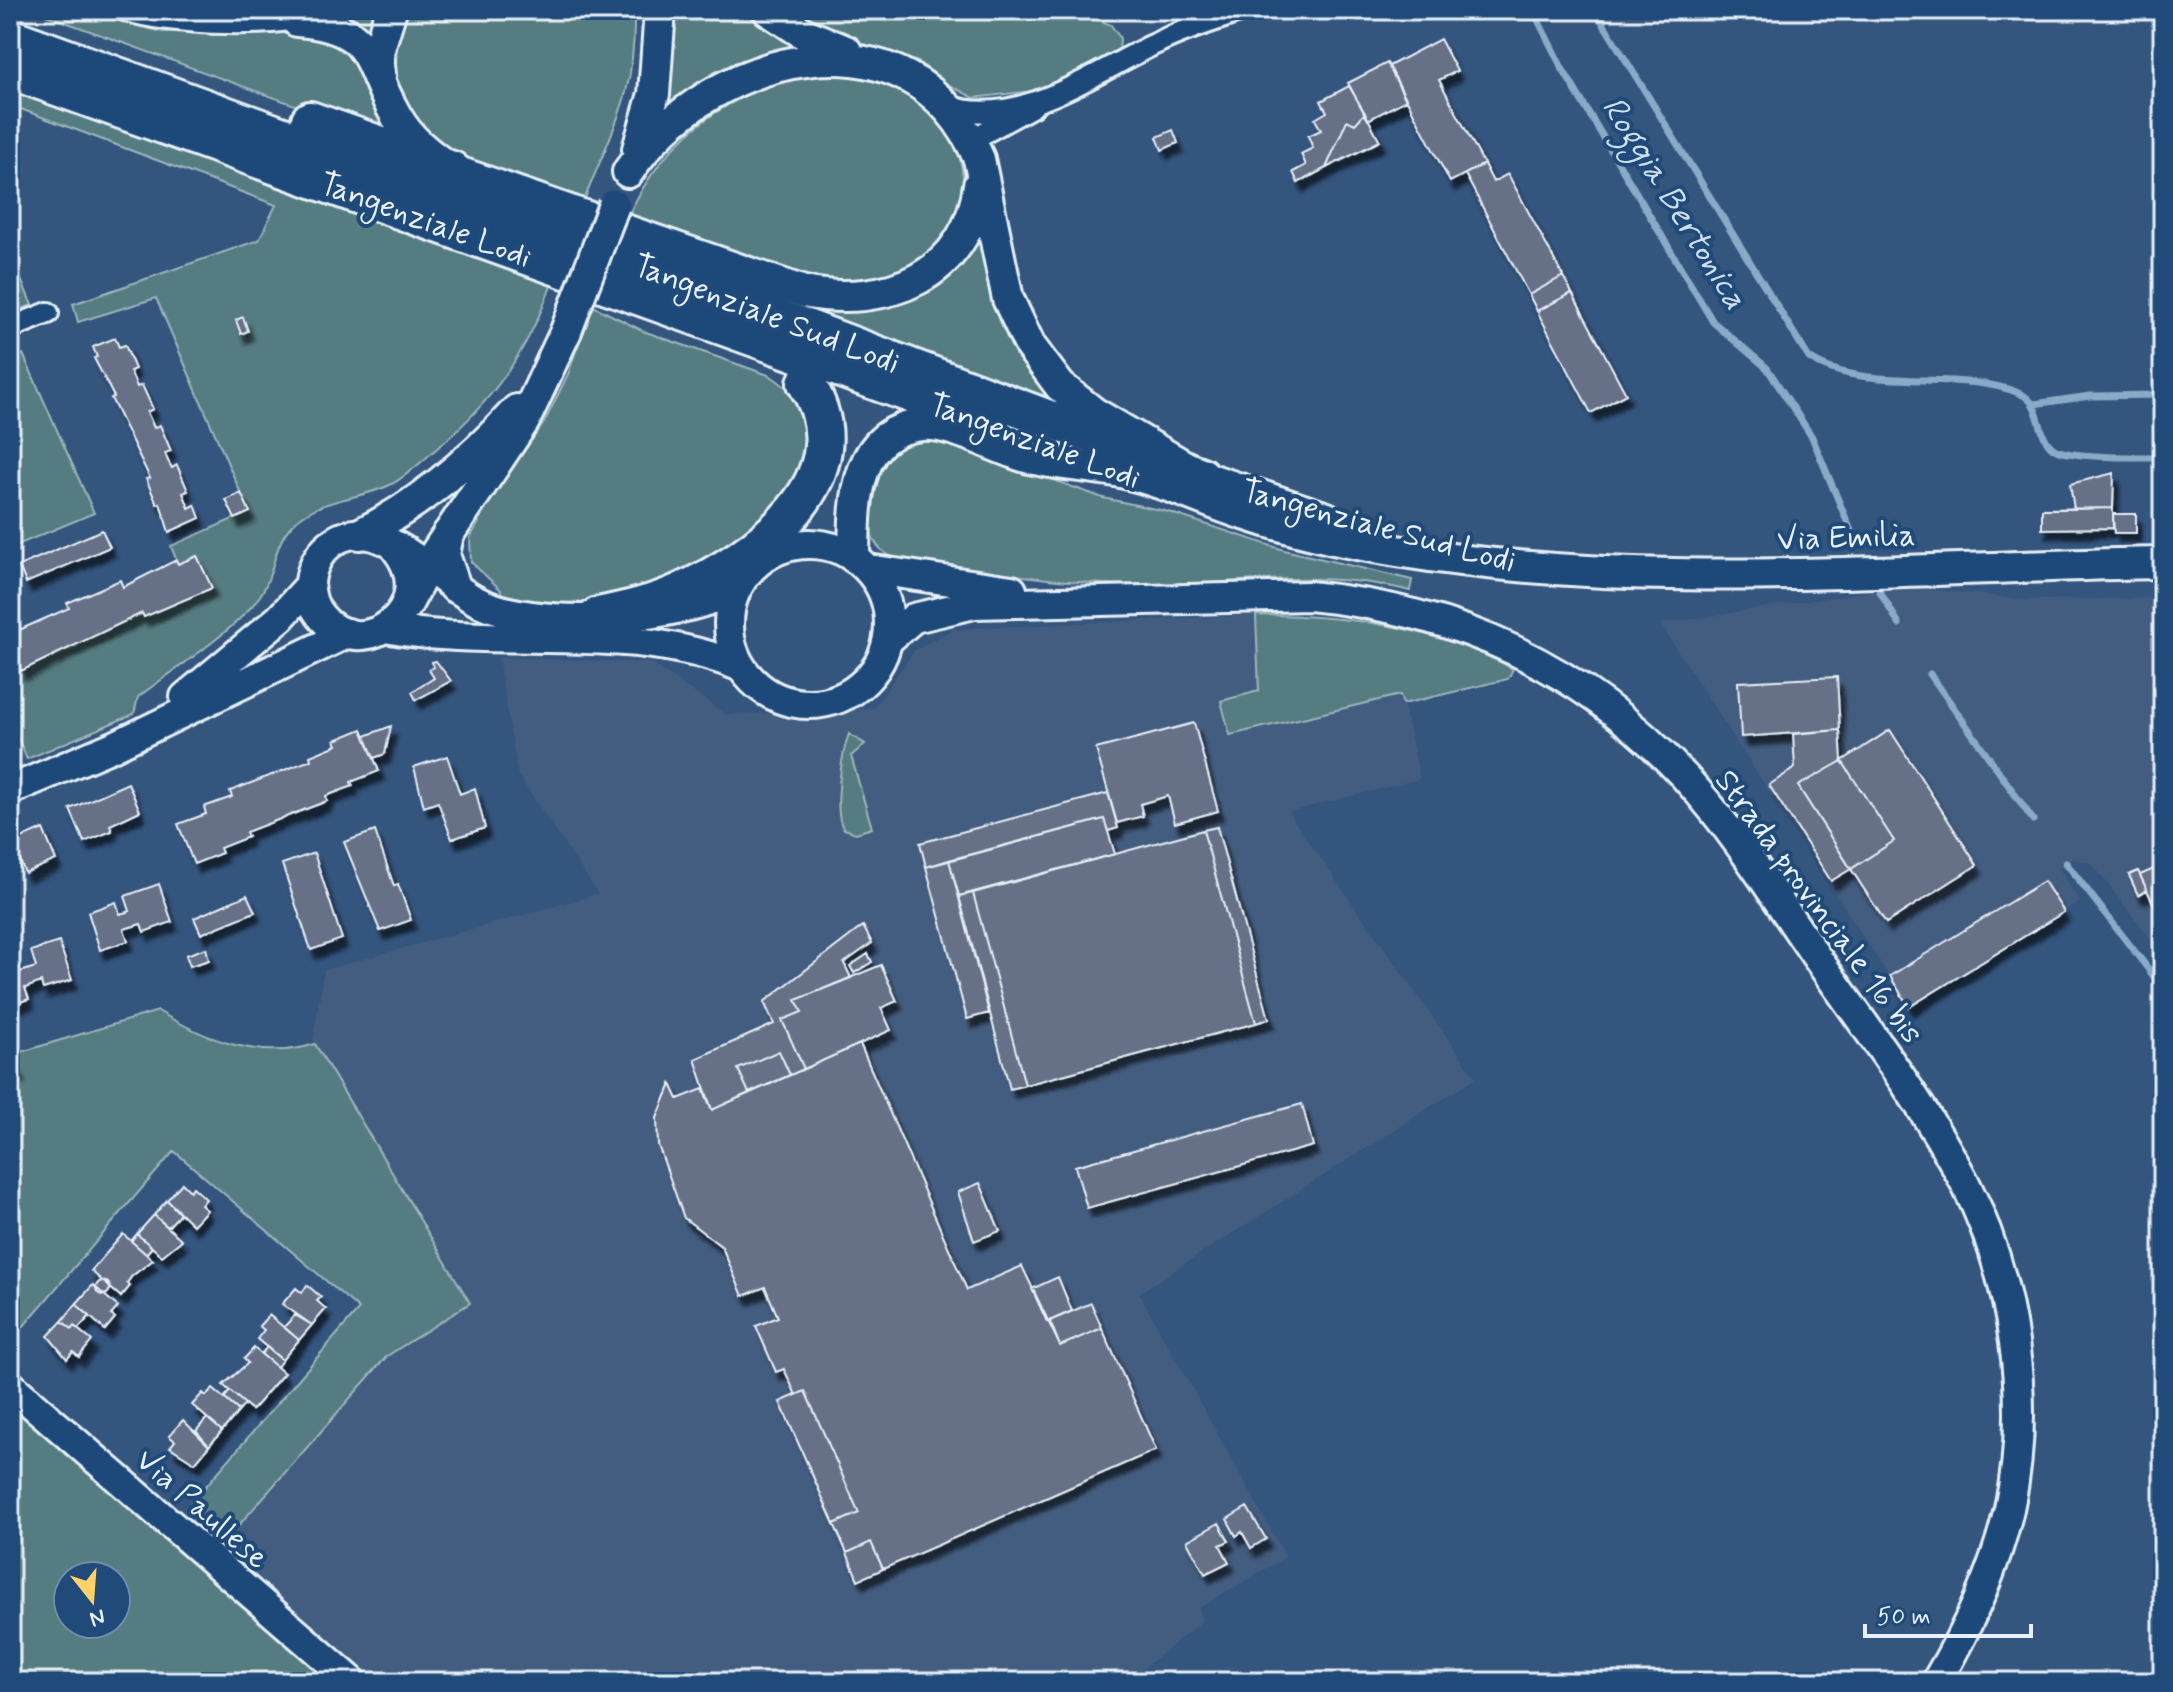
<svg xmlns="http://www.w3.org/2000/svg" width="2173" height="1692" font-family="Mynerve,sans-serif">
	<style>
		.built { fill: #435d80 }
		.green { fill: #557b81; stroke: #9eb6bc; stroke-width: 2; fill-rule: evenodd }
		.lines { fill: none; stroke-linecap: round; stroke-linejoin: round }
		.stream { stroke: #89abc8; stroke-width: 7 }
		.building { fill: #666f86; stroke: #e8f1f8; stroke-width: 2; filter: url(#shadow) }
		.street-casing { stroke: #e8f1f8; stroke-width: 26 }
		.secondary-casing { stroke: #e8f1f8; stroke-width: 34 }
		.primary-casing { stroke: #e8f1f8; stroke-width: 36 }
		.highway-casing { stroke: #e8f1f8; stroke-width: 42 }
		.street { stroke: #1f4a7a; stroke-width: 20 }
		.secondary { stroke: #1f4a7a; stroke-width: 28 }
		.primary { stroke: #1f4a7a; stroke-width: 30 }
		.highway { stroke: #1f4a7a; stroke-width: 36 }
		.primary-bridge-casing { stroke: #e8f1f8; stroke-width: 36; stroke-linecap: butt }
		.primary-bridge { stroke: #1f4a7a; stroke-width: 30 }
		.labels { text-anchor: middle; stroke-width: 8; stroke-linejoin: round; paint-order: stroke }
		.street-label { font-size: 32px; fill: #e8f1f8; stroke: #1f4a7a }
		.water-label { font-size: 34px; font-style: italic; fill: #d0dfec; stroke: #1f4a7a }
	</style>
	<defs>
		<filter id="shadow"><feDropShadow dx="5" dy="9" stdDeviation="2" flood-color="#0009"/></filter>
	</defs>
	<rect width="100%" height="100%" fill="#34557e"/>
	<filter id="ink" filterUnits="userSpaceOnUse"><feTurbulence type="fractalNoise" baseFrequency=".0125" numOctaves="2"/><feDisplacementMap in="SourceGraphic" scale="16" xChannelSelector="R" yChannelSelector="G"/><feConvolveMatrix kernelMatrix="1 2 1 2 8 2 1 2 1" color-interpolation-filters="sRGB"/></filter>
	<g filter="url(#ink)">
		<path class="built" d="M1903,586L2027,600L2163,598V954L2091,863L2072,859L2059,868L2080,902L1909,1007L1660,624Z
			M1256,615L1259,691L1230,735L1401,694L1420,779L1288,812L1476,1078L1139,1293L1286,1557L1199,1608L1202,1621L1127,1682H376L218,1549L387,1356L470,1303L313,1040L324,970L598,894L518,775L498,657L651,663L727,715L874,708L915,650L953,629Z
			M10,720L27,759L10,766Z"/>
		<path class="green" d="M32,10H81L162,32L300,31L349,47L389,132L386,138Z
			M343,10H381L370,31L346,17Z
			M406,10H634C636,98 613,126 583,203L453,159L420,134L395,80L398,34Z
			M669,10H747L803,45C748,59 703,80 658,115Z
			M787,10H1075L1111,25L1120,38L1119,52L1040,90L974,98L947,84L918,62L826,33Z
			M850,71L898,86L939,118L960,158L964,182L962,205L938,250L902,276L840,288L626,221C666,128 750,75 850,71Z
			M10,90L552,283C528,352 491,403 435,450C421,462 408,475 392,484C359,501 320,496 292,525C274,543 275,570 263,591C242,627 172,671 138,697L134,714L27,759L10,720V646L21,671L78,646L76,641L211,588L197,556L178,564L171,546L249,512L156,298L78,322L73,304L259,240L276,205L10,105Z
			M978,232L983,235L1048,390L1043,397L808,311L811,305C905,320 919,299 978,232Z
			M10,254L32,305L10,314Z
			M591,305L643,331L771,376C869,441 749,540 687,574C632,603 561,609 501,597V590L471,562L470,538L479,522L474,515L544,423L569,372Z
			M23,354L94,513L10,548V360Z
			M935,437L1103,498L1165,511L1284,550L1412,580L1410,591C1322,567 1225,586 1135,585C1058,584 980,569 903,561C893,557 884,555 877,545C858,518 870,463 899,445C908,439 924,439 935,437Z
			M1256,615C1346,615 1433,626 1513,669L1508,679L1403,704L1400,695L1230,735L1221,701L1259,691Z
			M849,734L865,744L851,756L872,828L856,833L844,829C832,814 842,752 849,734Z
			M158,1011C205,1039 261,1062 315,1044L470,1303L387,1356L218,1549L187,1508L359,1309L174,1151L10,1342V1086L21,1079L11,1055Z
			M10,1396L335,1682H10ZM68,1576H116V1624H68Z"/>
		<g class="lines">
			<path class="stream" d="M1533,10L1562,68L1713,322L1767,368L1812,437L1854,538
				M1595,10L1809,358C1863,394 1958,368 2019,393C2044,403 2035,434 2053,448C2068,459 2143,457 2163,457
				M2034,404L2090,396L2163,395
				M1880,592L1899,624
				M1930,674L2033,820
				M2066,863L2163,988"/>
		</g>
		<path class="building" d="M1440,39L1457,71L1439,80L1484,164L1450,182L1389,66Z
			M1387,63L1406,100L1368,120L1348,83Z
			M1349,86L1365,113L1355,124L1347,120L1326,168L1298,183L1293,172L1306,165L1301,154L1313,148L1308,136L1321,130L1315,119L1327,112L1321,101Z
			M1365,113L1380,141L1326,168L1347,120L1355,124Z
			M1173,130L1178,143L1162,150L1157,137Z
			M1484,164L1493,182L1508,174L1563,276L1529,295L1465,174Z
			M1563,276L1572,293L1537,311L1529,295Z
			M1572,293L1626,394L1591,413L1537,311Z
			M243,317L248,331L241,334L236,320Z
			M115,338L119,347L125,345L135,369L130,371L137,387L142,385L153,409L147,412L154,428L160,425L171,451L165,453L168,461L172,468L177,465L188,491L183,493L186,500L189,508L195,505L200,518L169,532L160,503L157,504L146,479L150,478L111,398L114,397L94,358L97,357L93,347Z
			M2114,473L2113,508L2074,509L2070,484Z
			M241,493L250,512L235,519L226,500Z
			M2156,499H2163V524H2156Z
			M2113,508V528L2042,529V509Z
			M2113,514H2136V533H2114Z
			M102,530L110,547L26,583L19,566Z
			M197,556L212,588L144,617L142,613L21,671L10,646V634L69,608L67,603L120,580L123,587L176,560L178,564Z
			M436,661L451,681L416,700L412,692L434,678L429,670L434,667L432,662Z
			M1837,677L1840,730L1741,737L1738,682Z
			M1194,723L1218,811L1175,823L1168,796L1140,804L1143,816L1117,823L1096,749Z
			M391,726L385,754L374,758L365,736Z
			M362,729L379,771L351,782L353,786L326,796L327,801L246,832L248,837L220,848L222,853L194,864L178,824L206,814L204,807L232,797L230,791L311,760L310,756L337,745L335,740Z
			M1840,730L1842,761L1798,786L1851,869L1831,881L1769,785L1795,768L1793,734Z
			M1890,730L1977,865L1886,923L1851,869L1894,841L1842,761Z
			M447,756L460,794L475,788L485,828L452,839L438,802L424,807L414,767Z
			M1842,761L1894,841L1851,869L1798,786Z
			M128,783L140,811L110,825L112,831L84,842L70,809Z
			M1108,793L1118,828L1108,831L1104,819L926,867L920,843Z
			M1104,819L1115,854L959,896L949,860Z
			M1217,827L1269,1019L1256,1023L1203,830Z
			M43,829L56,860L25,873L12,842Z
			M1203,830L1256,1023L1025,1085L973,893Z
			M375,831L394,886L398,884L411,920L380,931L344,842Z
			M314,853L342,939L311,950L282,864Z
			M949,860L989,1013L967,1019L926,867Z
			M2163,865V924L2140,875Z
			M2138,871L2147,890L2138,895L2129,875Z
			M2044,881L2064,912L1909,1007L1890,976Z
			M159,884L172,922L144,932L141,924L124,929L128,941L100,950L88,912L116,902L120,914L130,911L125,896Z
			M973,893L1025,1085L1010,1089L959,896Z
			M247,895L255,912L201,934L194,918Z
			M863,926L872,943L844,963L851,978L796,1000L802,1012L782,1020L804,1069L790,1075L779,1051L738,1069L749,1093L712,1110L695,1059L774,1024L764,1002Z
			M59,942L72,980L43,989L41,982L25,988L29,999L10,1005V962L16,960L20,972L36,967L31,951Z
			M206,948L209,960L190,966L186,955Z
			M868,954L872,962L854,973L850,966Z
			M881,965L897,1001L881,1008L891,1030L804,1069L782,1020L802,1012L796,1000Z
			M860,1044L967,1290L1022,1266L1060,1346L1102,1328L1156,1450L883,1569L871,1542L847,1553L834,1524L859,1513L805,1391L796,1395L784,1369L776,1372L756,1326L778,1317L765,1287L743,1296L722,1247L684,1218L658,1145L657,1118L671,1084L678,1099L703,1089L712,1110Z
			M779,1051L790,1075L749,1093L738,1069Z
			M10,1054L19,1073L11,1078L10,1076Z
			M1302,1104L1313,1146L1087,1208L1075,1166Z
			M182,1183L190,1191L193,1187L206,1199L201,1205L207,1210L193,1225L167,1200Z
			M980,1183L1000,1231L974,1241L958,1192Z
			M167,1200L180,1214L168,1227L154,1215Z
			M154,1215L182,1240L162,1256L137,1234Z
			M123,1234L153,1260L132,1276L127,1283L130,1286L121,1297L91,1271Z
			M137,1234L152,1247L146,1254L131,1241Z
			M1058,1277L1072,1311L1047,1322L1032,1289Z
			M96 1288a7 7 0 1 1 14 0a7 7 0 1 1-14 0Z
			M93,1285L118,1307L111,1315L115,1318L105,1330L76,1304Z
			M307,1285L321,1297L317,1301L326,1309L312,1325L282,1304L296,1288L302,1293Z
			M1091,1303L1102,1328L1060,1346L1050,1321Z
			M76,1304L90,1316L78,1329L74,1326L72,1329L62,1321Z
			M269,1315L299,1340L282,1360L257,1339L264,1330L259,1326Z
			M295,1315L312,1325L299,1340L284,1327Z
			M62,1321L72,1329L74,1326L92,1341L79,1357L73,1352L67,1359L48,1336Z
			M267,1347L282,1360L277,1367L261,1354Z
			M254,1348L284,1373L252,1410L223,1385L248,1363L244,1359Z
			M213,1389L239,1411L222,1431L192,1405L203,1393L206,1396Z
			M230,1391L245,1404L239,1411L224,1398Z
			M805,1391L859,1513L834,1524L780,1402Z
			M207,1418L222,1431L209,1446L196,1431Z
			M183,1420L209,1446L195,1463L170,1447L175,1441L169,1436Z
			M1247,1507L1266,1539L1251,1548L1242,1532L1236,1536L1227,1519Z
			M1219,1523L1229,1541L1220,1545L1229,1562L1205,1574L1187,1541Z
			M871,1542L883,1569L858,1580L847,1553Z"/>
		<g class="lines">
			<defs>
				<path id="street" d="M124,10C169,25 285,30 327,10
					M949,106C1016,131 1098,70 1157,43C1184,29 1215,21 1244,10
					M971,140L1033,106
					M10,328L48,313"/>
				<path id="secondary" d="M729 624a80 80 0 1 1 160 0a80 80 0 1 1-160 0Z
					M396,549C442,606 361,668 320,615C294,582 322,530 364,534C399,538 442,581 473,599C530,632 683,621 738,587
					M868,569L1012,590
					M385,628C502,650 629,620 741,667
					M889,639L914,618L974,604L1309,596C1459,610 1582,667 1685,777C1737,834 1778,902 1822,965C1872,1036 1925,1106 1965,1183C2014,1278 2032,1404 2009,1509C1995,1570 1968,1628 1936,1682
					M185,697L280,618L310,585
					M10,790L114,746L348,633
					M10,1385L353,1682"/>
				<path id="primary" d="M768,10L803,33L846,51
					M297,21C382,27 364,69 402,125C415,144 433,157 452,170L804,292C886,308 967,277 979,185
					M380,76L378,52L391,10
					M638,149L654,94L660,10
					M628,172C708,51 913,0 979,159L1008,299L1030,346L1060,386L1094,413L1201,476L1327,518
					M360,534C420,505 472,459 517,410
					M448,534L444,555L455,587
					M854,557C855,507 852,432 921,425C953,422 998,450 1030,458C1063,466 1097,466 1129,474C1168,483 1206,502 1244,514C1294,531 1346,543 1397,551C1650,593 1909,567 2163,563
					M407,604L427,566L524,421L566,331"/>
				<path id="highway" d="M10,37L622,259L1201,476
					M10,70L991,423
					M310,120L452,170
					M598,616C626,610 654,604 680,592C757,558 867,476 806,383"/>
			</defs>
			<use href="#street" class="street-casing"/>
			<use href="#secondary" class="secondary-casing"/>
			<use href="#primary" class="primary-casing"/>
			<use href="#highway" class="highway-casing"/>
			<use href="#street" class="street"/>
			<use href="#secondary" class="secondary"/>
			<use href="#primary" class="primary"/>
			<use href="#highway" class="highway"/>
			<defs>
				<path id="primary-bridge" d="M566,331L614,205"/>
			</defs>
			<use href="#primary-bridge" class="primary-bridge-casing"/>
			<use href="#primary-bridge" class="primary-bridge"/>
		</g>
	</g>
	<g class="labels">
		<g class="street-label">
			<text transform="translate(426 219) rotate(20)" y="11">Tangenziale Lodi</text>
			<text transform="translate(767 313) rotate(21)" y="11">Tangenziale Sud Lodi</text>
			<text transform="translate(1035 440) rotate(20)" y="11">Tangenziale Lodi</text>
			<text transform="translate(1379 525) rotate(15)" y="11">Tangenziale Sud Lodi</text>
			<text transform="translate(1846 536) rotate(-2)" y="11">Via Emilia</text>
			<text transform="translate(1820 906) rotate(54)" y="11">Strada provinciale 16 bis</text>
			<text transform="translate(203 1508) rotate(41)" y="11">Via Paullese</text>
		</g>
		<g class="water-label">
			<text transform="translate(1676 202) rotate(58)" y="12">Roggia Bertonica</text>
		</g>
	</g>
	<rect width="2173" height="1692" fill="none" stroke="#1f4a7a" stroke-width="40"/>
	<rect x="20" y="20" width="2133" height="1652" fill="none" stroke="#e8f1f8" stroke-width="3" filter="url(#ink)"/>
	<g transform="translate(92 1600) rotate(163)"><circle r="38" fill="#1f4a7a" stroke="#6f8dac" stroke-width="2"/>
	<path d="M0-6L14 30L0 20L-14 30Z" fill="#ffd166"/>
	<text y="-12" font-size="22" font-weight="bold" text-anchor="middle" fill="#e8f1f8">N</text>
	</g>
	<path d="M1865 1624v12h166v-12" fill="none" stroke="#e8f1f8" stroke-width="4"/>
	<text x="1877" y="1624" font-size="24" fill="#e8f1f8" stroke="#1f4a7a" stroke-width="6" paint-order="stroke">50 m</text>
</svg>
